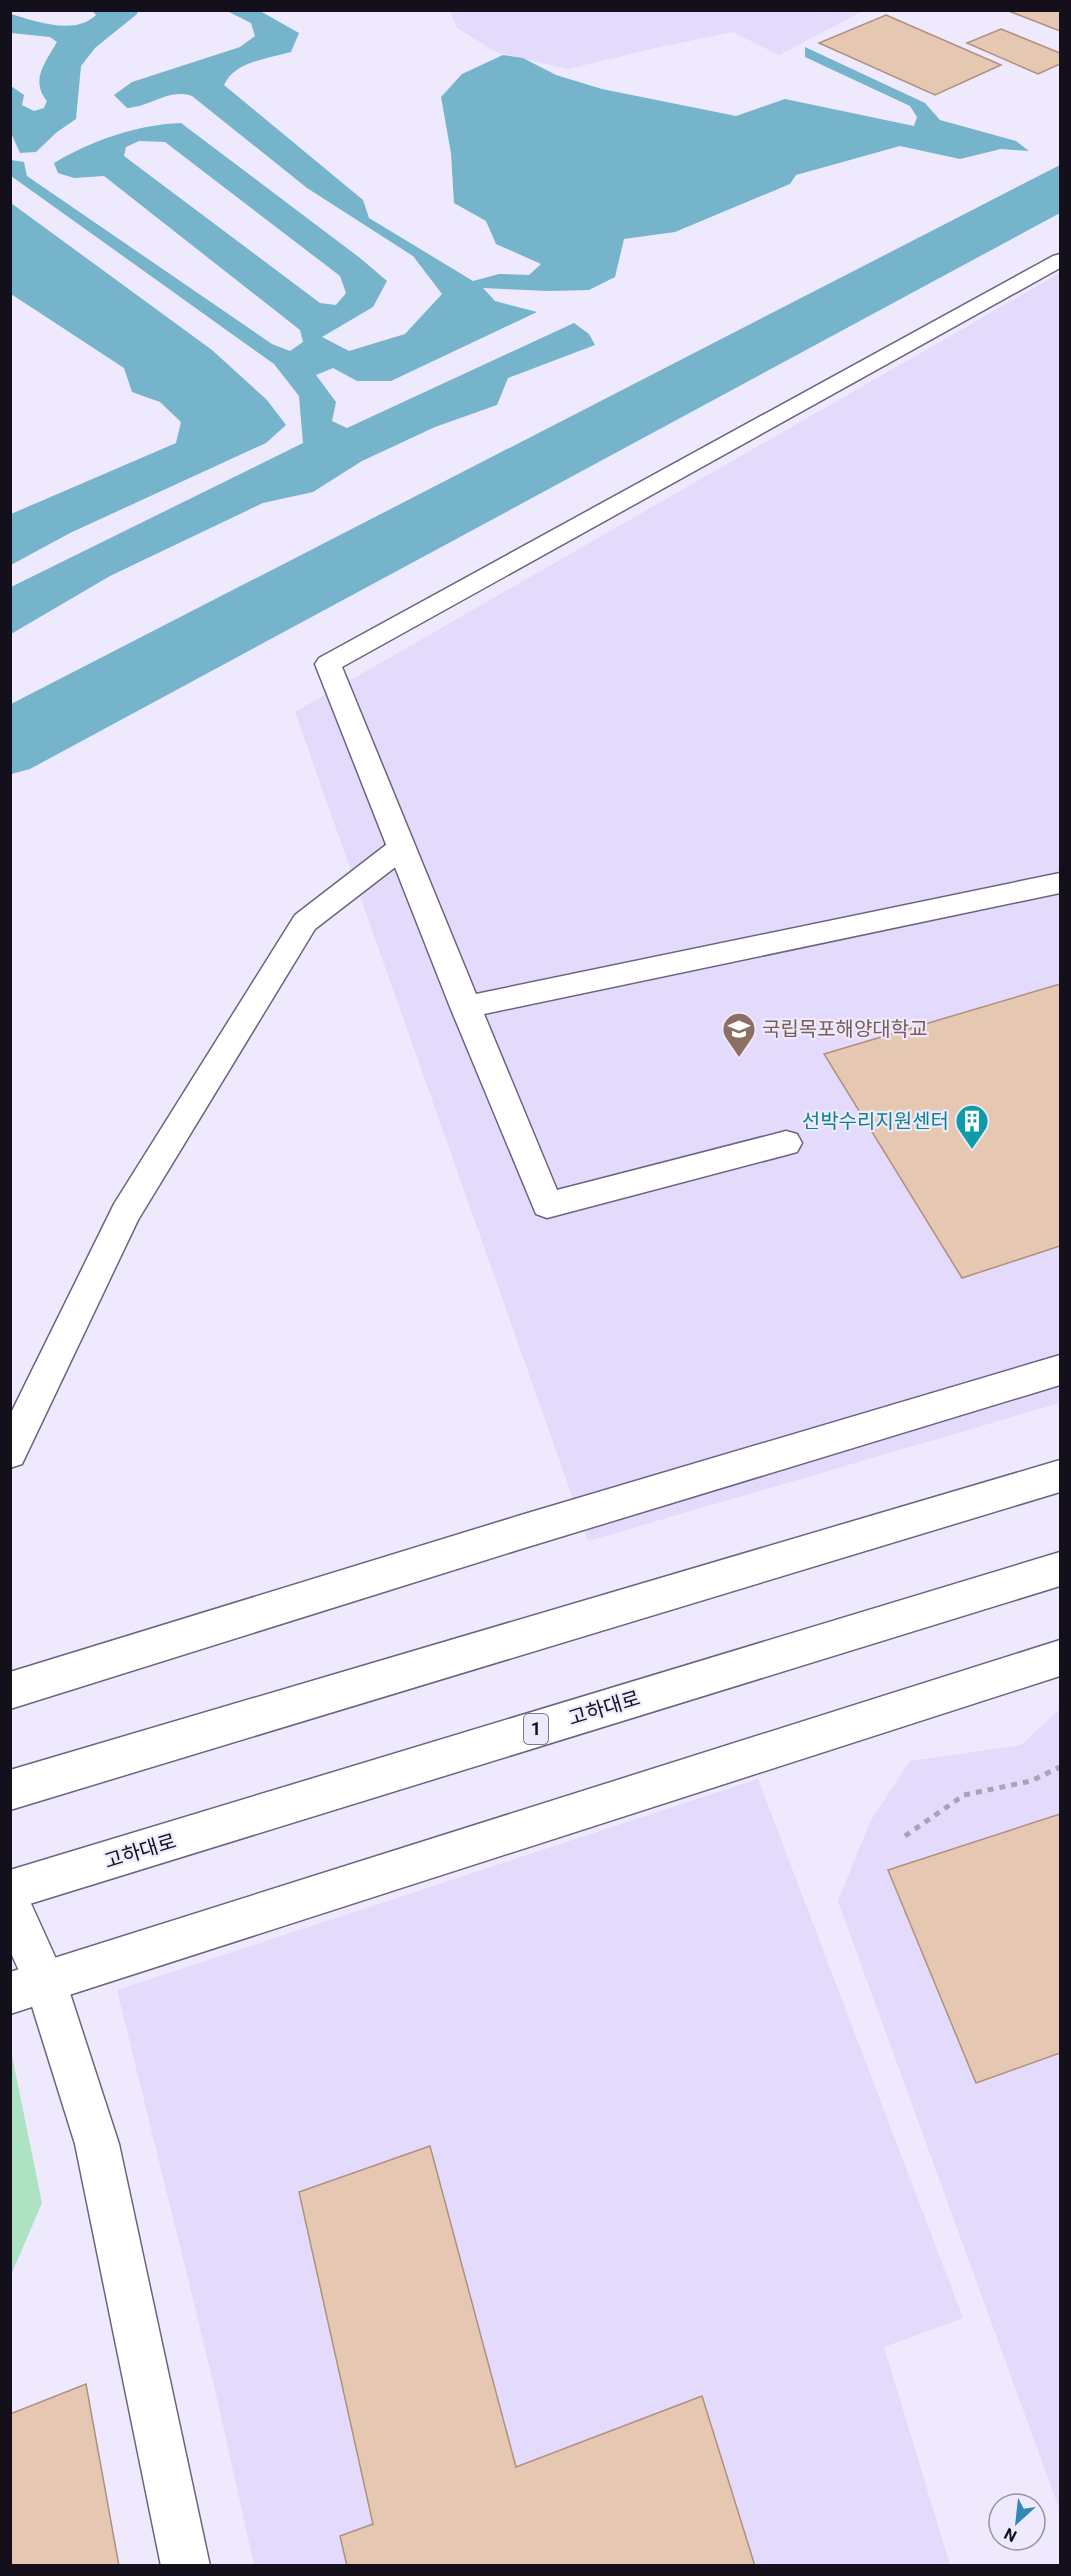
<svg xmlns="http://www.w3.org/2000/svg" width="1071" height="2576" font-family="Roboto,'Noto Sans KR',sans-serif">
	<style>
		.built { fill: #e4dafb }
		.green { fill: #ade3c3 }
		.water { fill: #76b4cb; fill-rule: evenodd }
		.building { fill: #e6c8b2; stroke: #ae917d; stroke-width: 1.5 }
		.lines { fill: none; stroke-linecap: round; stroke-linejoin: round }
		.service-casing { stroke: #6c6380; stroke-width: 3 }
		.minor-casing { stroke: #6c6380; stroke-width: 3 }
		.primary-casing { stroke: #6c6380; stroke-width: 3 }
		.path { stroke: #a8a4b5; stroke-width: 5; stroke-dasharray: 6 6; stroke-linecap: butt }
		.service { fill: #fff; fill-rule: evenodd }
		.minor { fill: #fff; fill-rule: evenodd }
		.primary { fill: #fff; fill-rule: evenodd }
		.labels { text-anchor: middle; stroke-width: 4.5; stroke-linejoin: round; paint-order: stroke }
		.shield { fill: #eee9fd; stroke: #55515f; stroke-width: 1.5 }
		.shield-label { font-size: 18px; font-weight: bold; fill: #13101b }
		.education-label { font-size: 20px; fill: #785e54; stroke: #eee9fd; text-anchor: start }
		.culture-label { font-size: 20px; fill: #0d838f; stroke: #eee9fd; text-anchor: end }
		.street-label { font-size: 20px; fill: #13101b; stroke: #eee9fd }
	</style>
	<rect width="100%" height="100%" fill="#eee9fd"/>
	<path class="built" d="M450,11V10L863,11L779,55L733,32L655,48L568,69L494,51L456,27Z
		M1060,273V1403L588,1541L295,712Z
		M1060,1709V2511L838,1901L870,1822L910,1761L1021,1745Z
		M758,1779L963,2318L884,2347L950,2565H254L214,2385L117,1990Z"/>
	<path class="green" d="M11,2051L42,2203L11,2275H10Z"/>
	<path class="water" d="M92,11H138L137,14L95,48L81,66L76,119L57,132L36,152L20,153L11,133V86L24,95L22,105L34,111L44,108L47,101C30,80 45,63 57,42L50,37L11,33V14C35,21 75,36 96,15Z
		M227,11H260L299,33L291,52C267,59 235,61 224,85L363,200L369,218L473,281L499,274L529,275L541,264L496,244L486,221L454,203L451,153L441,97L462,74L503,55L523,58L556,75L602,89L736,116L785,99L914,126L917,117L910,106L805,57V47L925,103L940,120L1016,141L1029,151L1001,149L960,159L900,146L796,175L790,184L675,232L624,239L615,277L589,290L549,291L483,288L495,301L537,312L391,381H357L333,368L316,375L336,402L332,421L347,428L574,323L589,334L595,345L508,378L497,405L435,427L362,461L313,492L263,503L110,576L11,634V587L303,443L299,396L274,364L11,176V160L24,162L27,176L272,344L290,351L303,342L300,330L104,176L74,178L58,173L54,163C93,140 136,125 181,123L360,258L387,281L373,307L322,337L349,351L405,334L442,294L413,256L307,188L192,96C168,88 151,107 127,108L114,95L132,82L240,47L255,36L251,23ZM139,141L165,142L340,276L346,293L336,305L320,303L124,156L126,147Z
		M1060,165V213L30,769L11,774V704Z
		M11,203L212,350L267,400L286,425L266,443L70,533L11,565V514L176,443L181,422L160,402L132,392L124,368L11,294Z"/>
	<path class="building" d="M1006,10H1060V31Z
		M886,15L1001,65L935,95L819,43Z
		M1001,29L1060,53V64L1038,74L967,43Z
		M1060,984V1246L962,1278L824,1054Z
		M1060,1814V2053L976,2083L888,1870Z
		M430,2146L516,2467L702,2396L755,2566H347L340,2536L373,2524L299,2192Z
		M86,2384L119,2566H10V2414Z"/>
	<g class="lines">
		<defs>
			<path id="service" d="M401,838L411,841L415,848L411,855L315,929L138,1220L22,1464L10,1468V1415L114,1204L295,915L391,841Z"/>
			<path id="minor" d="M1060,254V268L342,667L476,994L1060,873V893L484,1014L557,1190L786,1131L797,1134L802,1143L797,1152L786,1155L547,1218L536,1214L450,1007L315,664L319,658L1053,256Z
				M10,1882L24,1888L66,1981L119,2144L210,2566H161L75,2144L25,1984L10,1951Z"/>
			<path id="primary" d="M1060,1355V1385L521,1549L10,1709V1672L521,1515Z
				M1060,1460V1492L10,1810V1770Z
				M1060,1552V1586L10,1910V1870Z
				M1060,1640V1676L10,2014V1972Z"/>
		</defs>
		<use href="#service" class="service-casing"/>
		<use href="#minor" class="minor-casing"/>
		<use href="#primary" class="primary-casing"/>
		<path class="path" d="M905,1836L964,1795L1031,1781L1060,1767"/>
		<use href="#service" class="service"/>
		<use href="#minor" class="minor"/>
		<use href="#primary" class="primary"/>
	</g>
	<defs>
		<symbol id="university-pin" viewBox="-11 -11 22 30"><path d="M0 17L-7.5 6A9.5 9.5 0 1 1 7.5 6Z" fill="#8d6e63" stroke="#eee9fd"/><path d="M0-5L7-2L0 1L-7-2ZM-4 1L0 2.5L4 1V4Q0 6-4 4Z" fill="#fff"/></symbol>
		<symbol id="building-pin" viewBox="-11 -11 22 30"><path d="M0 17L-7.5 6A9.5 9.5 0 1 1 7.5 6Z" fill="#0f9aa8" stroke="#eee9fd"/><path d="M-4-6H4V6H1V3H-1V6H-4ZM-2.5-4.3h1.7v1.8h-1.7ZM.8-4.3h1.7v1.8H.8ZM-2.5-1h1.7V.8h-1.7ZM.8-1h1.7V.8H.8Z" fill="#fff"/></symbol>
	</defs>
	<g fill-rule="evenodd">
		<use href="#university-pin" x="720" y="1010" width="38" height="52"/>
		<use href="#building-pin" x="953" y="1102" width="38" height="52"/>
	</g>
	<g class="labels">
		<rect class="shield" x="524" y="1714" width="24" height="30" rx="4.5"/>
		<g class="shield-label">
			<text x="536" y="1735">1</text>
		</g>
		<g class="education-label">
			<text x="762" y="1036">국립목포해양대학교</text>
		</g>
		<g class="culture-label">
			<text x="949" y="1128">선박수리지원센터</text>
		</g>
		<g class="street-label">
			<text transform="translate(604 1708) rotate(-17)" y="7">고하대로</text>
			<text transform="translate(140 1851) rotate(-17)" y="7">고하대로</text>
		</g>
	</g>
	<rect width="1071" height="2576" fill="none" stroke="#13101b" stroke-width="24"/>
	<g transform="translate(1017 2522) rotate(207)"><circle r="28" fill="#eee9fd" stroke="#9692a3" stroke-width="1.5"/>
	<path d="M0-4.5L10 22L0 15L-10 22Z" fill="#3486b7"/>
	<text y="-9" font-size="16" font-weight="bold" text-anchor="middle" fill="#13101b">N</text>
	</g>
</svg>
